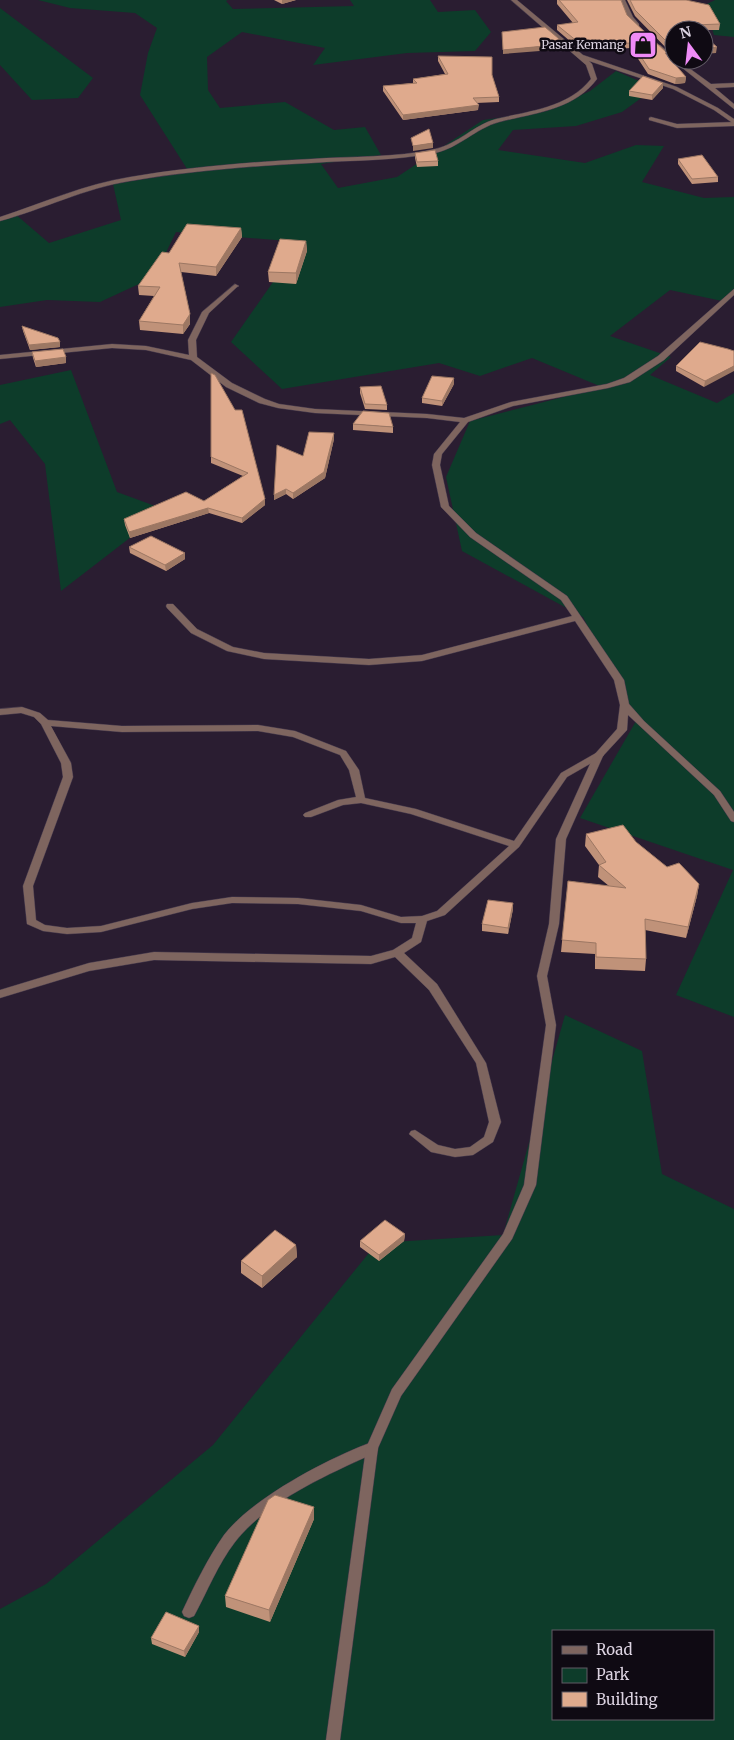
<svg xmlns="http://www.w3.org/2000/svg" width="734" height="1740" font-family="Merriweather,serif">
	<style>
		.green { fill: #0d3c2a; fill-rule: evenodd }
		.lines { fill: none; stroke-linecap: round; stroke-linejoin: round }
		.lane-casing { stroke: #463a4d; stroke-width: 1 }
		.street-casing { stroke: #463a4d; stroke-width: 1 }
		.lane { fill: #7e655f; fill-rule: evenodd }
		.street { fill: #7e655f; fill-rule: evenodd }
		.wall { fill: #c09279 }
		.shaded-wall { fill: #9c7763 }
		.building { fill: #dfaa8d; stroke: #9c7763 }
		.labels { text-anchor: middle; stroke-width: 5; stroke-linejoin: round; paint-order: stroke }
		.far-poi-label { font-size: 12px; fill: #dcd3e1; stroke: #0f0a13; text-anchor: end }
	</style>
	<rect width="100%" height="100%" fill="#2a1d31"/>
	<path class="green" d="M38,0H228L226,1L233,9L354,6L350,0H430L438,12L475,10L491,32L475,51L407,53L313,65L325,48L242,32L207,57L208,90L220,108L285,102L334,130L365,127L381,155L321,164L338,188L397,177L483,120L547,111L590,91L616,71L655,88L622,112L576,126L513,130L498,150L585,163L636,145L664,146L642,182L704,198L734,197V294L727,302L670,290L610,336L671,357L650,375L717,403L734,393V1017L676,995L733,870L580,818L636,721L583,617L462,551L446,477L470,421L602,387L532,358L480,376L439,363L282,389L231,342L301,242L176,232L154,277L100,302L47,300L0,307V218L14,213L49,243L121,220L113,184L189,172L140,95L148,53L157,28L135,13L70,8Z
		M715,0H734V37L714,35L705,5Z
		M0,8L93,78L78,98L32,100L0,65Z
		M71,370L117,492L166,510L61,591L45,464L10,420L0,424V385Z
		M565,1015L642,1051L662,1174L734,1209V1740H0V1609L46,1584L213,1445L377,1243L503,1235ZM553,1631H713V1719H553Z"/>
	<g class="lines">
		<defs>
			<path id="lane" d="M651,117L677,124L734,122V126L677,128L649,120V118Z
				M22,707L40,713L48,720L122,726L258,725L295,731L346,751L359,770L365,798L416,809L514,841L561,773L596,753H602L604,755L602,757L567,777L519,847L445,915L427,921L421,942L404,953L437,984L486,1063L501,1122L493,1142L473,1155L455,1157L431,1152L409,1134L411,1131L415,1130L438,1145L455,1149L470,1147L484,1137L489,1122L476,1063L429,990L395,957L371,964L154,960L89,971L0,998V990L89,963L154,952L371,956L393,950L412,938L416,923H401L361,911L298,904L232,903L192,909L101,932L67,934L43,931L27,924L23,886L63,777L61,763L41,724L34,717L21,713L0,715V709ZM51,726L122,732L258,731L293,737L340,755L349,770L356,797L338,800L305,813L303,815L305,817H311L343,805L361,803L411,814L509,846L437,911L422,916L401,917L361,905L298,898L232,897L192,903L101,926L67,928L45,925L36,920L33,886L73,777L71,763Z
				M372,1442L377,1444L378,1448L377,1452C329,1474 268,1500 235,1542C218,1564 207,1592 194,1616L189,1618L184,1616L182,1612C194,1586 208,1558 224,1535C252,1498 329,1458 372,1442Z"/>
			<path id="street" d="M511,0H517L583,55L677,87L718,108L734,119V124L714,110L673,89L589,61L592,64L597,79C574,110 534,113 499,122C476,128 459,148 435,153C394,161 352,160 311,163C251,166 189,171 130,181C85,188 44,209 0,221V217C43,203 85,184 130,177C189,167 251,162 311,159C352,156 395,158 435,149C458,144 474,125 496,119C529,111 568,108 591,79L586,65Z
				M619,0H625L633,17L639,24V26H635L627,18Z
				M656,45H660L674,57V60H678L711,84L734,83V87L715,88L734,104V109L656,47Z
				M235,284L239,286L237,287L209,313L196,340L197,357L232,383L265,399L279,404L315,409L427,414L464,418L511,402L607,384L624,378L658,356L734,289V295L664,360L630,382L608,388L513,406L468,422L442,454L440,465L449,506L476,533L567,596L624,680L629,704L644,721L720,791L734,812V822L731,821L714,795L628,715L627,730L603,756L566,839L559,924L547,976L556,1025L536,1185L512,1239L401,1396L378,1448L340,1740H326L366,1448L392,1389L503,1234L524,1185L546,1025L537,976L549,924L556,839L594,755L617,729L620,705L614,680L575,621L422,661L369,665L264,659L227,651L191,633L167,608L166,606L167,604H173L197,629L233,647L264,653L369,659L422,655L572,616L561,600L470,537L441,507L432,465L434,454L460,422L427,418L315,413L278,408L259,403L226,387L191,360L146,350L112,348L0,359V355L112,344L146,346L189,355L188,340L202,312Z"/>
		</defs>
		<use href="#lane" class="lane-casing"/>
		<use href="#street" class="street-casing"/>
		<use href="#lane" class="lane"/>
		<use href="#street" class="street"/>
	</g>
	<path class="wall" d="M274,0H296L282,4Z
		M557,0H621L627,15L667,55L686,77L685,83L675,84L648,74L631,48L600,50L598,46L578,48L557,30V25L573,23L557,4Z
		M627,0H687L720,24L719,30H674V56L635,16Z
		M438,56L492,75L499,97V102L476,103L478,110L403,120L383,91V86L413,83V79L445,74L438,61Z
		M663,88L652,100L629,96V91Z
		M415,153L438,161V166L417,167L415,158Z
		M678,159L718,177V182L692,184L678,164Z
		M241,228L242,237L216,276L181,272L190,314V324L183,334L140,330L139,321L154,296L139,295L138,286L169,253Z
		M306,241L307,251L296,284L269,282L268,272Z
		M22,326L60,342V347L30,350L23,331Z
		M728,349L704,387L676,371V366Z
		M32,352L66,357V363L36,367L33,358Z
		M211,373L265,499V505L242,523L209,513L130,538L125,525L124,519L204,501L243,476L211,463Z
		M454,384L442,406L422,403V398Z
		M360,387L387,405V410L365,409L360,393Z
		M353,424L393,427V433L353,430Z
		M334,433V439L325,478L293,499L286,494L274,500V495L303,456Z
		M129,547L185,559L166,571L130,553Z
		M586,834L636,842L667,867L699,884L697,896L686,938L645,930L646,959L645,971L595,969V954L561,952L568,881L609,886L598,877L599,865L585,846Z
		M513,903V909L508,934L482,931V924Z
		M405,1234L404,1241L379,1261L360,1247V1241Z
		M296,1245L297,1257L262,1288L241,1273V1261Z
		M314,1507V1519L270,1622L226,1607L225,1596Z
		M199,1626V1632L185,1657L152,1644L151,1638Z"/>
	<path class="shaded-wall" d="M282,0H296L282,4Z
		M598,40V46L578,48V42Z
		M565,44V49L503,54V50Z
		M717,47L716,53L704,54V49Z
		M686,77L685,83L675,84L676,78Z
		M663,83V88L652,100V95Z
		M479,105L478,110L403,120V115Z
		M433,143V148L413,151V146Z
		M241,228L242,237L216,276V267Z
		M306,241L307,251L296,284V273Z
		M190,314V324L183,334V325Z
		M60,342V347L30,350L29,345Z
		M66,357V363L36,367L35,361Z
		M734,366V371L704,387L705,381Z
		M454,378V384L442,406V401Z
		M334,433V439L325,478L293,499V493Z
		M286,489V494L274,500V495Z
		M265,499V505L242,523V518Z
		M208,508L209,513L130,538L129,532Z
		M185,553V559L166,571L165,565Z
		M699,884L697,896L686,938L688,927Z
		M513,903V909L508,934V928Z
		M405,1234L404,1241L379,1261V1255Z
		M296,1245L297,1257L262,1288V1276Z
		M314,1507V1519L270,1622L269,1610Z
		M199,1626V1632L185,1657L184,1651Z"/>
	<path class="building" d="M559,0H621L627,15L667,53H665L686,77L676,78L649,69L632,43L600,44L598,40L578,42L557,25L578,22Z
		M630,0H686L709,5L720,24L693,25L698,30H674V49L635,10Z
		M545,27L565,44L503,50L502,32Z
		M704,36L717,47L704,49Z
		M438,56L492,57V75L499,97L473,98L479,105L403,115L383,86L417,83L413,79L448,74Z
		M643,76L663,83L652,95L629,91Z
		M429,129L433,143L413,146L411,138Z
		M435,150L438,161L417,162L415,153Z
		M702,155L718,177L692,179L678,159Z
		M187,224L241,228L216,267L179,263L190,314L183,325L139,321L160,287L138,286L162,252L169,253Z
		M280,239L306,241L296,273L268,272Z
		M22,326L58,338L60,342L29,345Z
		M700,342L728,349L734,351V366L705,381L676,366Z
		M63,349L66,357L35,361L32,352Z
		M211,373L215,375L235,410H242L265,499L242,518L208,508L129,532L124,519L186,492L204,501L248,473L211,457Z
		M432,376L454,378L442,401L422,398Z
		M381,386L387,405L365,404L360,387Z
		M363,411L389,413L393,427L353,424Z
		M309,432L334,433L324,472L293,493L286,489L274,495L277,445L303,456Z
		M151,536L185,553L165,565L129,547Z
		M623,825L636,842L667,867L679,863L699,884L688,927L645,919L646,959L596,957V943L562,940L568,881L626,888L599,865L606,862L586,834Z
		M488,900L513,903L508,928L482,924Z
		M385,1220L405,1234L379,1255L360,1241Z
		M275,1230L296,1245L262,1276L241,1261Z
		M275,1495L314,1507L269,1610L225,1596L268,1500Z
		M166,1612L199,1626L184,1651L151,1638Z"/>
	<defs>
		<symbol id="shop-square" viewBox="-11 -11 22 22"><rect x="-9" y="-9" width="18" height="18" rx="4" fill="#ef8bf7" stroke="#0f0a13"/><path d="M-5-2.5h2.3a2.7 3.5 0 0 1 5.4 0H5L5.5 6h-11ZM-1.5-2.5h3a1.5 2.3 0 0 0-3 0Z" fill="#111"/></symbol>
	</defs>
	<g fill-rule="evenodd">
		<use href="#shop-square" x="627" y="29" width="32" height="32"/>
	</g>
	<g class="labels">
		<g class="far-poi-label">
			<text x="624" y="49">Pasar Kemang</text>
		</g>
	</g>
	<rect x="552" y="1630" width="162" height="90" fill="#0f0a13" stroke="#615a65"/>
	<rect x="562" y="1646" width="25" height="8" fill="#7e655f" stroke="#615a65"/>
	<text x="596" y="1655" font-size="15" fill="#dcd3e1">Road</text>
	<rect x="562" y="1668" width="25" height="15" fill="#0d3c2a" stroke="#615a65"/>
	<text x="596" y="1680" font-size="15" fill="#dcd3e1">Park</text>
	<rect x="562" y="1692" width="25" height="15" fill="#dfaa8d" stroke="#615a65"/>
	<text x="596" y="1705" font-size="15" fill="#dcd3e1">Building</text>
	<g transform="translate(689 45) rotate(345)"><circle r="24" fill="#0f0a13" stroke="#615a65"/>
	<path d="M0-4L9 19L0 12L-9 19Z" fill="#ef8bf7"/>
	<text y="-8" font-size="14" font-weight="bold" text-anchor="middle" fill="#dcd3e1">N</text>
	</g>
</svg>
